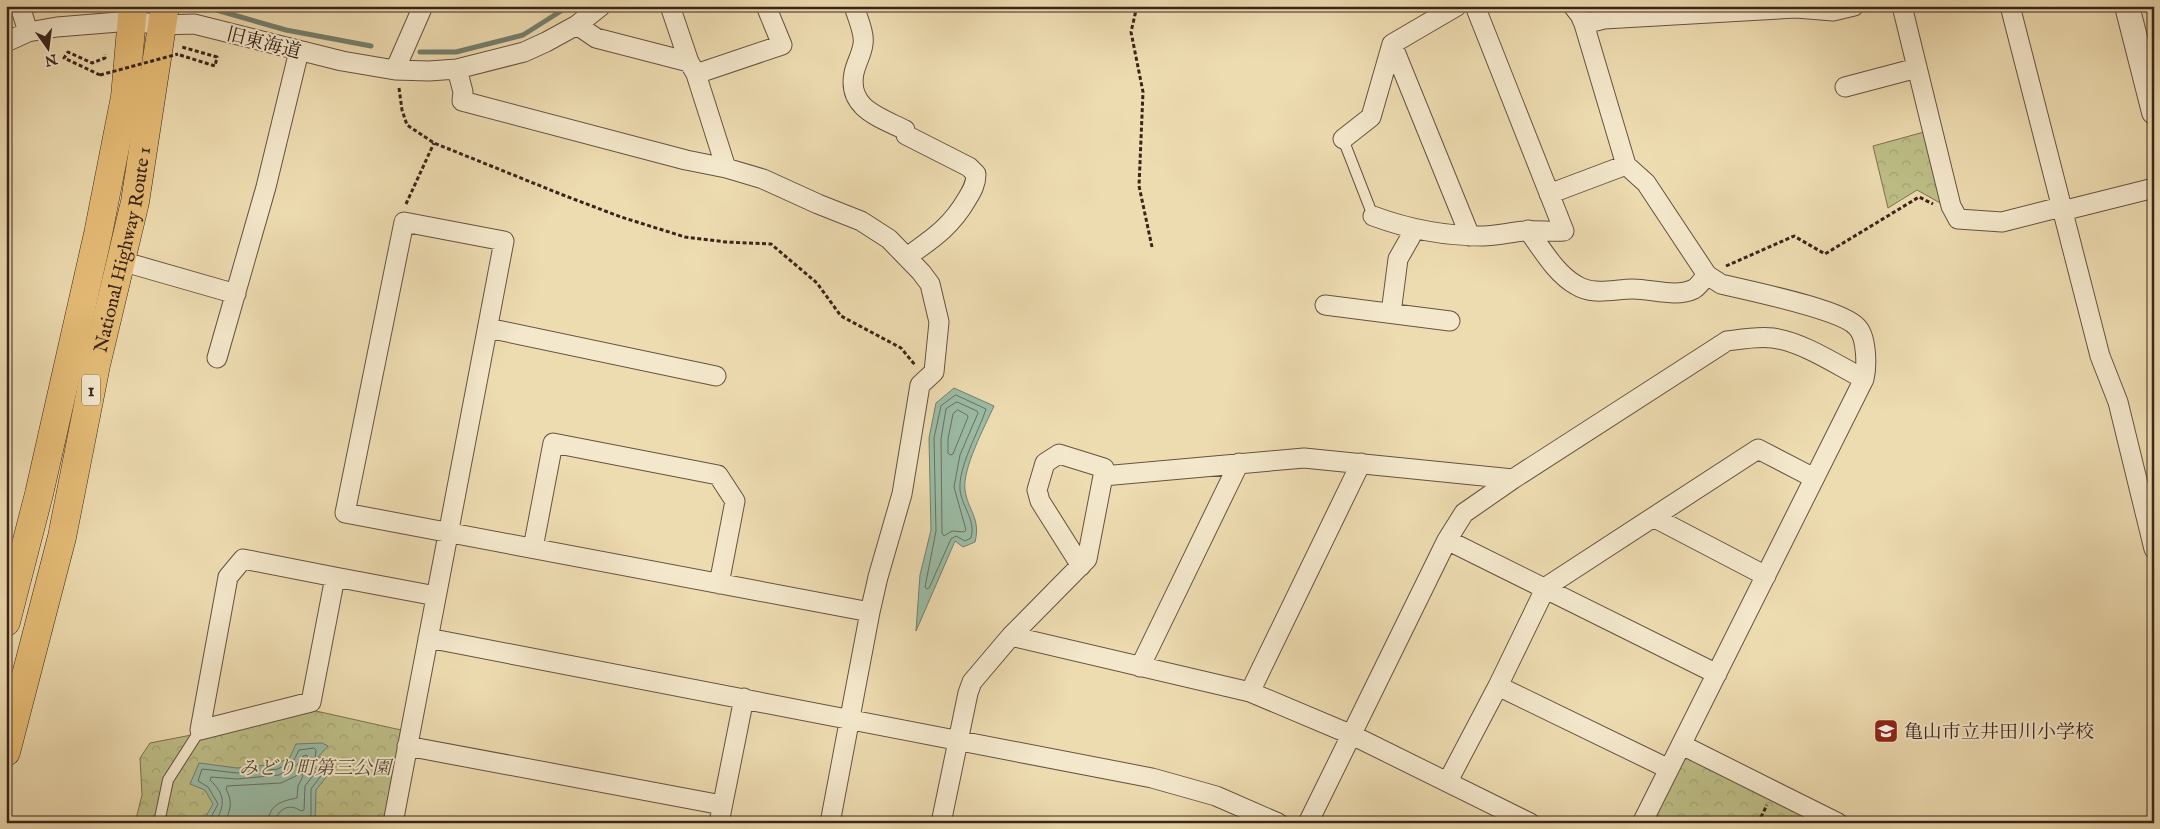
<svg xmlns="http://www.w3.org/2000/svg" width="2160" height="829" font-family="'IM FELL English','Noto Serif JP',serif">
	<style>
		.park { fill: url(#park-crowns); stroke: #7c7252 }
		.water { fill: #9bbca6; stroke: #747f6e }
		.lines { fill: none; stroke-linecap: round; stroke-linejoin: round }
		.shore { stroke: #6a7060; stroke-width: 1 }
		.stream { stroke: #747f6e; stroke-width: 5 }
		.service-casing { stroke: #665240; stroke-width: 12 }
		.minor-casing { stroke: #665240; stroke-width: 21 }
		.tertiary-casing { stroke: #665240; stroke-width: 26 }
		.trunk-casing { stroke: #39241b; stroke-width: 29 }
		.path { stroke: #39241b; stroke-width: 3; stroke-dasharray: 4 2.5; stroke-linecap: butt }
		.service { stroke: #f4e8cc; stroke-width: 10 }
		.minor { stroke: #f4e8cc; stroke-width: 19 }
		.tertiary { stroke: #f4e8cc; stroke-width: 24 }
		.trunk { stroke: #e7be78; stroke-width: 28 }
		.path-bridge { stroke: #39241b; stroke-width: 3; stroke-dasharray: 4 2.5; stroke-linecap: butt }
		.labels { text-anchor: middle; stroke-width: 4; stroke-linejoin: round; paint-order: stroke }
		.shield { fill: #f4e8cc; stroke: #715f50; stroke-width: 1 }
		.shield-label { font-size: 18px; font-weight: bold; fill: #39241b }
		.street-label { font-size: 19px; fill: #39241b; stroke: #f4e8cc }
		.poi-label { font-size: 19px; fill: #39241b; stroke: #f4e8cc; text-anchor: start }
		.park-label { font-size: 19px; font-style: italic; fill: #5a4b36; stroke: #f4e8cc }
	</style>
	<defs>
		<pattern id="park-crowns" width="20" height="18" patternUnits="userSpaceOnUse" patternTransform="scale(1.25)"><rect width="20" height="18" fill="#bebf88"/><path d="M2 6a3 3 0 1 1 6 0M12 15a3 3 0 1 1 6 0" fill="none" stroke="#a4a475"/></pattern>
	</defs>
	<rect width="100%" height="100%" fill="#eedcb1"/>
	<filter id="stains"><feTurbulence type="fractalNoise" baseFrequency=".004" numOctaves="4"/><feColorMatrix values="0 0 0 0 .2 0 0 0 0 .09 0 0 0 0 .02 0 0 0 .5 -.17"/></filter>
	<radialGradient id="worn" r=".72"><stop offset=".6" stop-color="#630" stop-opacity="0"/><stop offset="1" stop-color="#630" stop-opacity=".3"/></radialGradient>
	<path class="park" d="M1924,132L1942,204L1917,190L1888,208L1873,146Z
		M316,711L401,730L384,823H135L142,795L140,758L150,743Z
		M1691,757L1819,823H1652L1683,760Z"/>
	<path class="water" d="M954,388L994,406C985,426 962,469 965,490C968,511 981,518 975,542L963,547L955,541L916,631L920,575L931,530L929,438L936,403Z
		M322,743L328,746L318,757L331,758V771L316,790L315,823H296L290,817L285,823H202L213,804L205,790L190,784L199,763L237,768L277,764L290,757L296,744Z"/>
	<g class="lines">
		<path class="shore" d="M956,395L986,409C979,431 958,467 960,490C962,507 976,520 971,538L965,541L956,536L951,539L929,588L927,589L925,587L936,531L934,438L941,406Z
			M957,402L977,411L978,413L960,455L954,487L966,530L964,532L952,531L944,536L942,533L941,439L946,409Z
			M958,410L967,415L968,417L953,454L950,455L948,453V439L953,414Z
			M208,823L218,804L208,787L198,781L202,769L237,773L278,769L294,760L299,750L314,748L316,750L315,759L325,763L326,769L311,789V823
			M215,823C225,805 226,795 210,780L211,777L237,779L279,775L297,765L303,756L307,755L310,763L317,770L305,786L304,810L301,811C290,803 277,808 275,823
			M224,823C231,810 233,802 226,789L227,786L281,783L302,773L303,776L298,786L297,798C282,801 269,804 268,823"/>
		<path class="stream" d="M206,7L286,30L371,46
			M34,10L56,6
			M420,52H456L523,35L569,6"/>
		<defs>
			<path id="service" d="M1343,139L1373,216
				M159,823L168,780L200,730"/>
			<path id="minor" d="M20,6L28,32
				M670,6L689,62L696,74L726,168L763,179L818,204L861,221L889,239L921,272L930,284L939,322L934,372L920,385L902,494L878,577L870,612L830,823
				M854,6C857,17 865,33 863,44C862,54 856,63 854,73C847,108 879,117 905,130L906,135L969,167L976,174C976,184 972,191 967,199C951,227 932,239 907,257
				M1573,6L1580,15L1584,24L1626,165L1646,183L1707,275L1721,284C1749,291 1841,309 1857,327C1867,337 1867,367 1864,379L1642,823
				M1902,6L1951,206L1958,219L2002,222L2061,207
				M2010,6L2100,356L2118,402L2154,549
				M1584,24L1604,19L1796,8L1833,11L1854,6
				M577,25L596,38L689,62
				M6,42L28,32L57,27L131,21L163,25L194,24L342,61L395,70L429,71L457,69L524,52L546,42L577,25L601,6
				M1392,44L1470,236
				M457,69L463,92L462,101L686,160L726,168
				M395,70L423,6
				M696,74L782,45L766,6
				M1845,87L1917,68
				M1343,139L1371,117L1392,44L1457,6
				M1549,194L1626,165
				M2062,211L2154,188
				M1373,216C1408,229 1445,236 1483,236C1497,236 1511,232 1525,231C1537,230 1551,232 1564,231L1475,6
				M1528,230C1542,249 1556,274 1576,285C1593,296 1614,289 1633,289C1652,289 1676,298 1694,289C1699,286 1703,279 1707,275
				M121,261L236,294
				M1325,305L1450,321
				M1391,313L1398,259L1415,229
				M488,328L716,376
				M217,358L266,187L299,51
				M1655,518L1766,576
				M1447,540L1717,674
				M533,548L553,443L718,475L735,501L719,584
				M1081,566L1040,501L1037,490L1045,463L1059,454L1104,468L1103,476
				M335,577L243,559L228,577L200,730L311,702L335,577L436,596
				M1011,636L1250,692L1352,735L1530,823
				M428,638L1152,778L1216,796L1278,823
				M1140,667L1239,463
				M1498,686L1546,587L1758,449L1814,478
				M1250,692L1361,463
				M1682,745L1838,823
				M407,746L722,805
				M1448,781L1498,686L1669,769
				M393,823L504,241L404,222L345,513L870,612
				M719,823L744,698
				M941,823L968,693L972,682L1011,636L1087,559L1103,476L1304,458L1513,479
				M1308,823L1447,540L1464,513L1513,479L1727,341C1742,339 1758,336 1773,338C1803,342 1837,365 1864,379"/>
			<path id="tertiary" d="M2127,6L2154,112"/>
			<g id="trunk">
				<path d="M6,622L39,494L98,234L125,97L133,6"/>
				<path id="s1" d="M6,752L62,537L96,365L135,202L165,6"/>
			</g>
		</defs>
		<use href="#service" class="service-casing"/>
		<use href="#minor" class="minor-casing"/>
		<use href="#tertiary" class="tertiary-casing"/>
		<use href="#trunk" class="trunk-casing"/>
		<path class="path" d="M1137,6L1131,32L1143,92L1139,186L1152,247
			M180,55L215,66L217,57L182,47
			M100,75L64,58L68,52L92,63L105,58V54
			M399,88L402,110L407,125L434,143L563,195L621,217L685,237L726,242L771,244L817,283L841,316L901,348L915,365
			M406,204L434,143
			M1726,266L1794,236L1825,254L1919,197L1933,204
			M1758,823L1767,805"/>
		<use href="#service" class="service"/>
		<use href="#minor" class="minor"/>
		<use href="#tertiary" class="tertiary"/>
		<use href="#trunk" class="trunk"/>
		<path class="path-bridge" d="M100,75L178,54"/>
	</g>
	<defs>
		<symbol id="school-square" viewBox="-11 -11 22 22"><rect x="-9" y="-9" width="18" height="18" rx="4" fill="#8f2418" stroke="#f4e8cc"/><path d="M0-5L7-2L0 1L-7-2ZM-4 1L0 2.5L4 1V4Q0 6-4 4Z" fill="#fff"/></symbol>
	</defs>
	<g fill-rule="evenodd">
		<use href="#school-square" x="1872" y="717" width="28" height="28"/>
	</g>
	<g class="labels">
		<rect class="shield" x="82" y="374.5" width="18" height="31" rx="4"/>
		<g class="shield-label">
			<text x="91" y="396">1</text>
		</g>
		<g class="street-label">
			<text transform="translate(264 42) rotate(14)" y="7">旧東海道</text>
			<text dy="7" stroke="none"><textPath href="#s1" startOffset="516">National Highway Route 1</textPath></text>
		</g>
		<g class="poi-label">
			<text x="1904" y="738">亀山市立井田川小学校</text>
		</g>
		<g class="park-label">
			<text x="315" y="774">みどり町第三公園</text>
		</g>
	</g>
	<rect width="2160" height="829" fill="none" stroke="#eedcb1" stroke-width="25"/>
	<rect x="8" y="8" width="2145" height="814" fill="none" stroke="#39241b" stroke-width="2.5"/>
	<rect x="12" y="12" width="2135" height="804" fill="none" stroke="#39241b"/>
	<g transform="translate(48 48) rotate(166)" stroke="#f4e8cc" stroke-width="4" paint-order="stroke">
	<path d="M0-4L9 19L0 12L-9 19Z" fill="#39241b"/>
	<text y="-8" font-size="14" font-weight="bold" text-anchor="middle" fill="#39241b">N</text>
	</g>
	<rect width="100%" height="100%" filter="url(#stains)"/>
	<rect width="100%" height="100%" fill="url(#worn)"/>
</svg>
